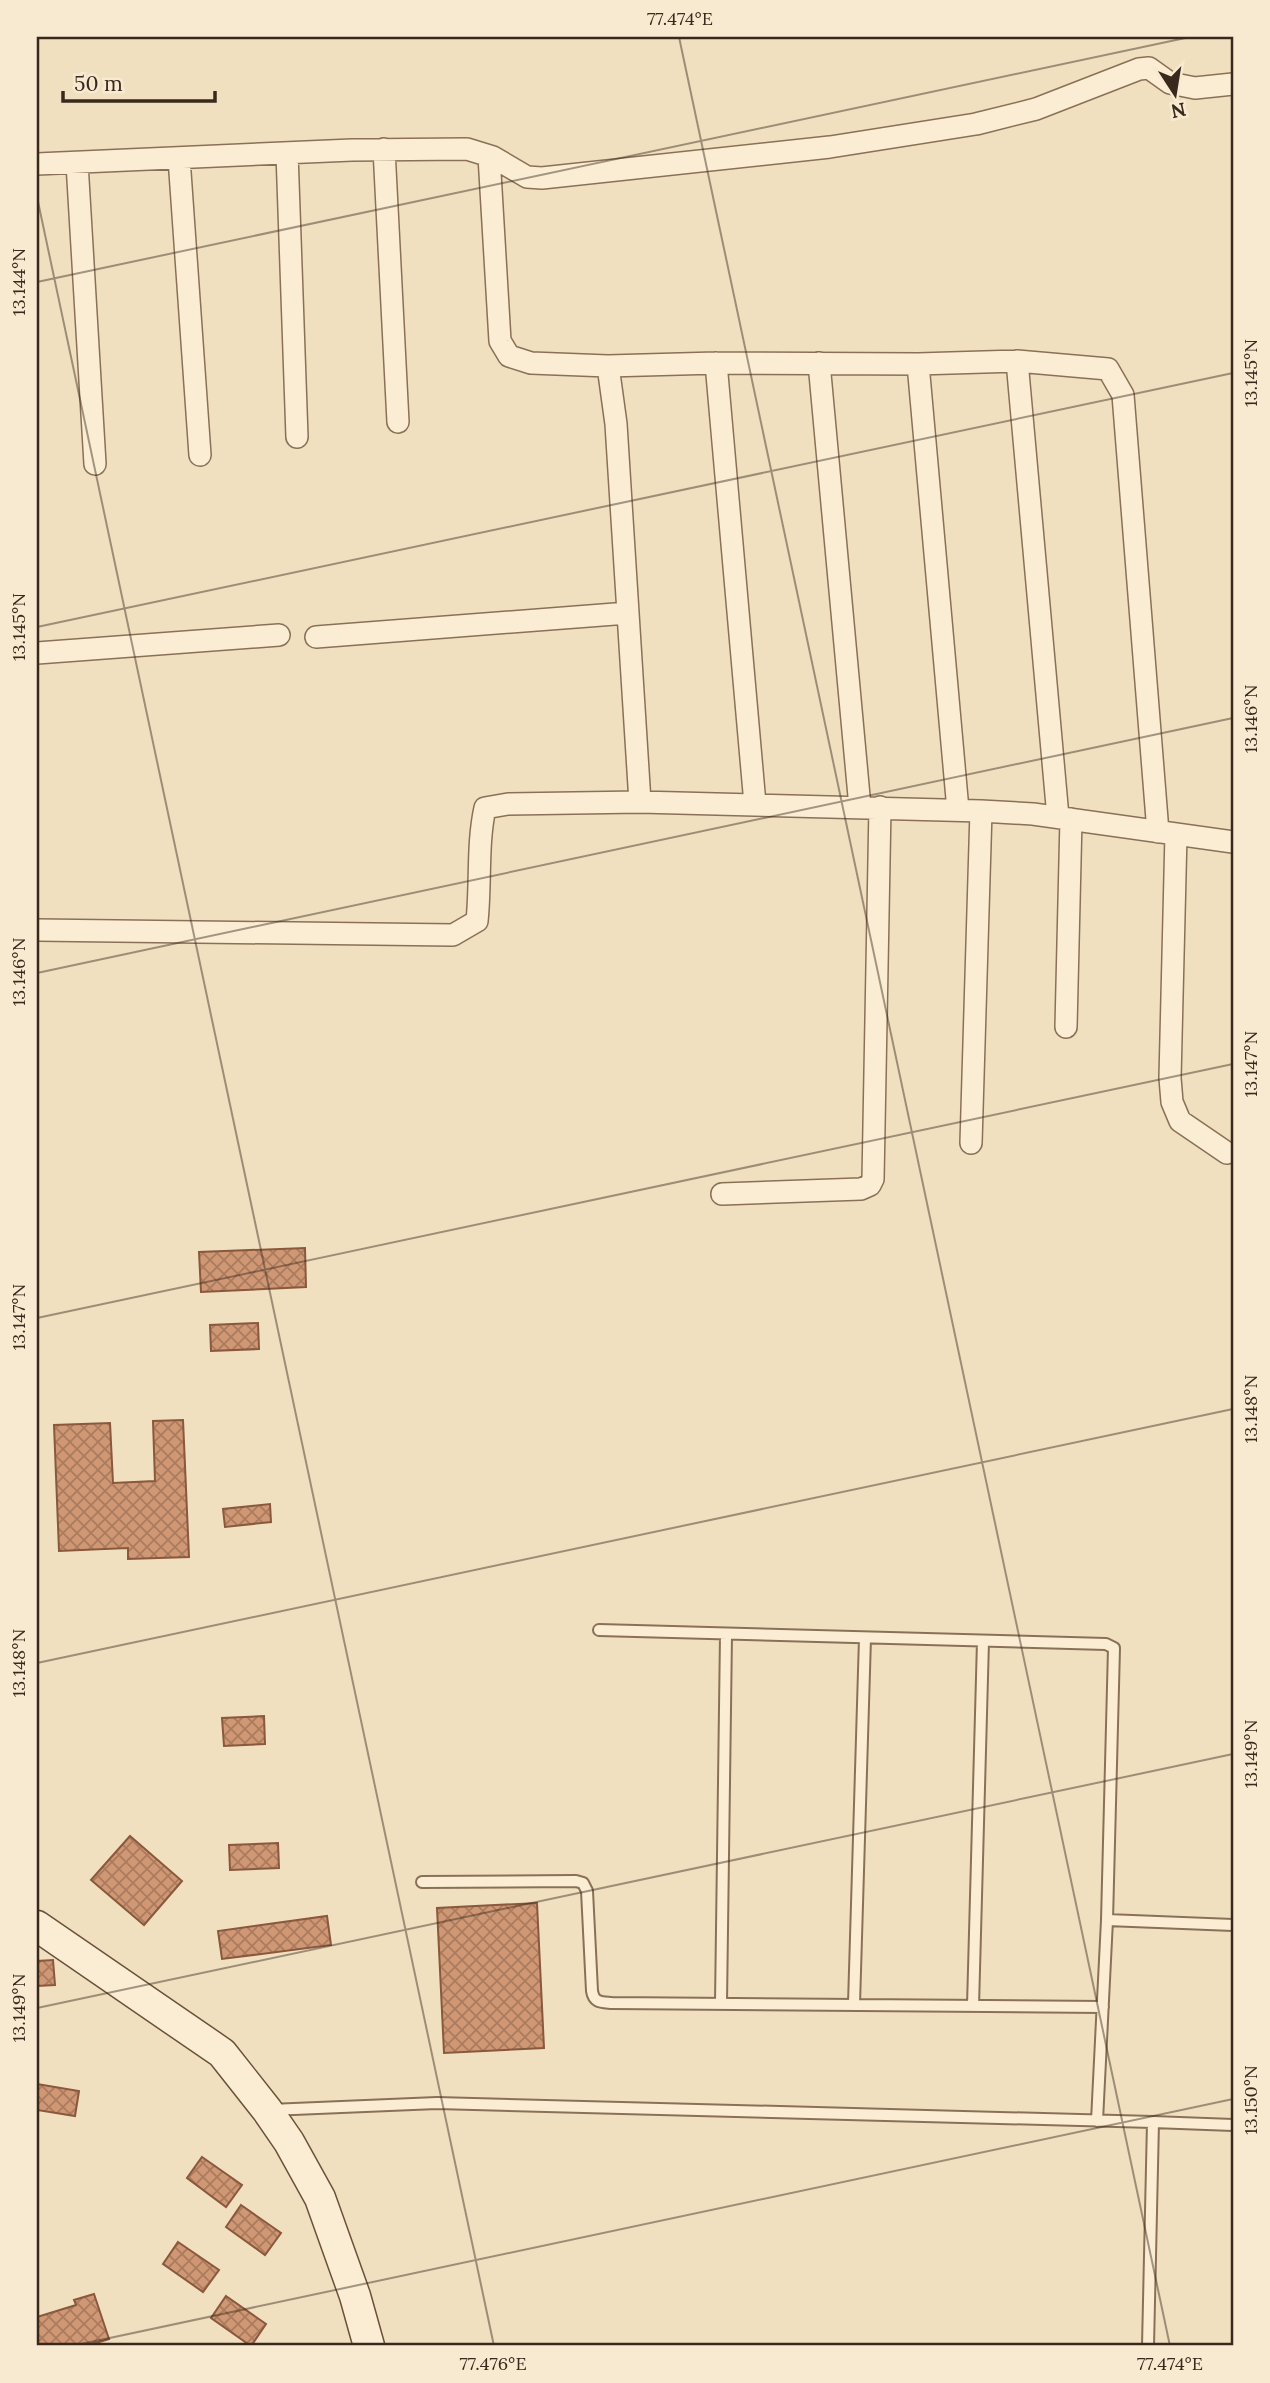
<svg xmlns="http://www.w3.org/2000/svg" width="1270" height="2383" font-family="Lora,serif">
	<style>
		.building { fill: url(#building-cross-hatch); stroke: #8a583c; stroke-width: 2 }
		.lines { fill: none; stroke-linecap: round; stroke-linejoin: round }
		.lane-casing { stroke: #8a7057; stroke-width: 14 }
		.street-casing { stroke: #8a7057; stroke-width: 24 }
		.secondary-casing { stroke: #6b513a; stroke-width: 33 }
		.lane { stroke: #faedd3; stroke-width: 10 }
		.street { stroke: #faedd3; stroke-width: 21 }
		.secondary { stroke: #faedd3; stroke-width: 30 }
		.ticks { fill: none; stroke: #38291c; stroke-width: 2; stroke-opacity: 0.45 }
		.neatline { fill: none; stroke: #38291c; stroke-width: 2.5 }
		.ticks-label { font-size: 18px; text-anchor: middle; fill: #38291c }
	</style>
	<defs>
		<pattern id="building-cross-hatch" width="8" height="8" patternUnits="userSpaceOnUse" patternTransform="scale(1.75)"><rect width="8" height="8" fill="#d09774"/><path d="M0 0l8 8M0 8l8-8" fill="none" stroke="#aa7b5e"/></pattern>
	</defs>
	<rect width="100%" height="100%" fill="#f0e0c0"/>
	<path class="building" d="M305,1248L306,1287L201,1292L199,1252Z
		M258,1323L259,1349L211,1351L210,1325Z
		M183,1420L189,1557L128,1559V1548L59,1551L54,1425L110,1423L113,1483L155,1481L153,1421Z
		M270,1504L271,1522L225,1527L223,1509Z
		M264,1716L265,1744L224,1746L222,1718Z
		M130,1836L182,1881L144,1925L91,1880Z
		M278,1843L279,1868L230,1870L229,1845Z
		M537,1903L544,2048L444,2053L437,1908Z
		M327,1916L331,1945L222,1959L218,1931Z
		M53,1960L55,1985L37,1986V1961Z
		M37,2084L79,2091L75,2116L37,2110Z
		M202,2157L242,2185L226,2207L187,2178Z
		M241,2205L281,2233L265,2255L226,2227Z
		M178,2242L219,2270L203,2292L163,2264Z
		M94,2294L109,2339L86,2346H37V2317L76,2305L74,2300Z
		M226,2296L266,2324L251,2346L211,2318Z"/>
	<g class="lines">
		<defs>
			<path id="lane" d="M599,1630L1106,1644L1114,1648L1107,1920
				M422,1882L576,1881L583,1883L587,1891L592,1991C594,2003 601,2002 612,2003L1103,2007
				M721,2003L726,1635
				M854,2004L865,1638
				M973,2006L983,1641
				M270,2110L437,2103L1153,2122
				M1097,2121L1107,1920L1233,1925
				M1148,2346L1153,2122L1233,2125"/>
			<path id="street" d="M384,149L398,422
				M287,153L297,437
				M489,156L500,341L509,356L531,363L608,366L616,424L640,802
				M179,158L200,455
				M77,163L95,464
				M37,164L352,150L467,149L493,157L527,177L542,178L830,147L976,124L1036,109L1139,69L1149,68L1170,83L1195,88L1233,84
				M1017,361L1058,817
				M716,363L755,804
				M819,363L860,807
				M918,364L958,810
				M608,366L716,363L918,364L1017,361L1108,369L1123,395L1158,832
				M316,637L628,613
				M37,653L279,635
				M1176,834L1170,1078L1172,1102L1180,1121L1227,1153
				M37,930L453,935L477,921C481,884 477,844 485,808L508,804L640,802L981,811L1033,814L1233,842
				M1066,1027L1071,819
				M971,1143L981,811
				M722,1194L861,1189L870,1185L873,1179L880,807"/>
			<path id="secondary" d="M37,1926L222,2053L267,2110L289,2142L320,2198L355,2296L369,2346"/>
		</defs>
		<use href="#lane" class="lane-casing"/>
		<use href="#street" class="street-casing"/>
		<use href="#secondary" class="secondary-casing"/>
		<use href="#lane" class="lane"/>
		<use href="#street" class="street"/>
		<use href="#secondary" class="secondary"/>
	</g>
	<path class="ticks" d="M679,37L1170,2346M37,197L494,2346M37,282L1190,37M37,627L1233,373M37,973L1233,718M37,1318L1233,1064M37,1663L1233,1409M37,2008L1233,1754M72,2346L1233,2099"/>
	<rect width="1270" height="2383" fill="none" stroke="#f7ead0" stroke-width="77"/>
	<g transform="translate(1175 94) rotate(168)" stroke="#f7ead0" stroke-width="5" paint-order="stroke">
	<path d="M0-5L12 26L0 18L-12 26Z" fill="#38291c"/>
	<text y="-10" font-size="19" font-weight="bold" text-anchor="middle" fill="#38291c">N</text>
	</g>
	<path d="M63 91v10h152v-10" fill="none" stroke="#38291c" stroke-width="3.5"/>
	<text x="74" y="91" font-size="21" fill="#38291c" stroke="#f7ead0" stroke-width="5" paint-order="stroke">50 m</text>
	<rect x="38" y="38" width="1194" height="2306" class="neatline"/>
	<g class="ticks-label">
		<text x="680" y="25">77.474°E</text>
		<text transform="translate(19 282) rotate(-90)" y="6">13.144°N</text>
		<text transform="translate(1251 373) rotate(-90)" y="6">13.145°N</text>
		<text transform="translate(19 627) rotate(-90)" y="6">13.145°N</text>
		<text transform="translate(1251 719) rotate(-90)" y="6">13.146°N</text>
		<text transform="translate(19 972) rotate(-90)" y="6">13.146°N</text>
		<text transform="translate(1251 1064) rotate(-90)" y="6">13.147°N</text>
		<text transform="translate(19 1317) rotate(-90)" y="6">13.147°N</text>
		<text transform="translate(1251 1409) rotate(-90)" y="6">13.148°N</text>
		<text transform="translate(19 1663) rotate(-90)" y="6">13.148°N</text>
		<text transform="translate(1251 1754) rotate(-90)" y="6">13.149°N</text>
		<text transform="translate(19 2008) rotate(-90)" y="6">13.149°N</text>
		<text transform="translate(1251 2100) rotate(-90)" y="6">13.150°N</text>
		<text x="493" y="2370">77.476°E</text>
		<text x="1170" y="2370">77.474°E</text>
	</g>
</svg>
